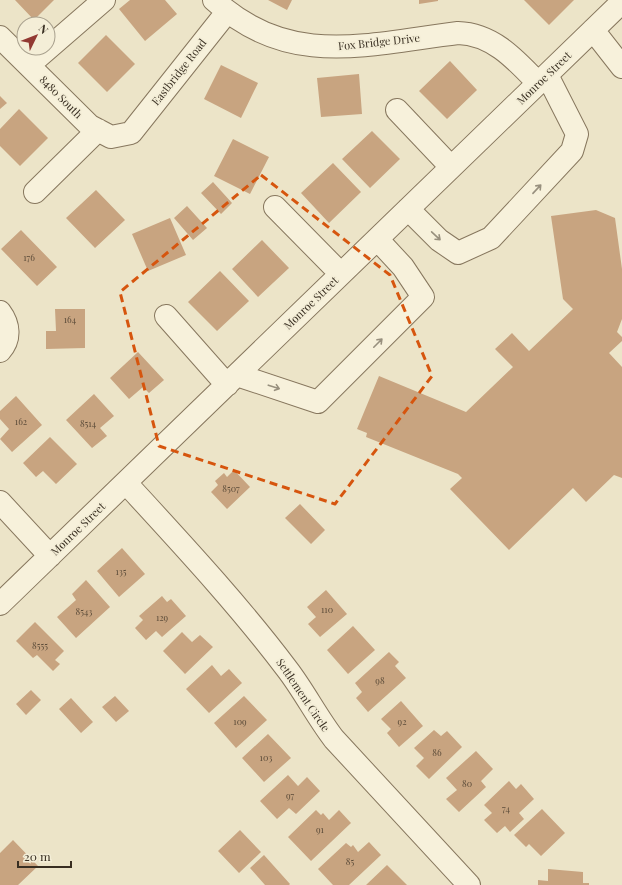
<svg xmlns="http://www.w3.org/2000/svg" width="622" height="885" font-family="'Playfair Display',serif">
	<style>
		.building { fill: #c8a480 }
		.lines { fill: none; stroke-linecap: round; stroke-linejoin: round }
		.minor-casing { stroke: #87775e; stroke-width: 24 }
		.minor { stroke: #f7f1db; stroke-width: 22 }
		.oneway { stroke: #98907e }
		.marked { fill: none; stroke: #d6550e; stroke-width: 3; stroke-dasharray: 8 5; stroke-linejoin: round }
		.labels { text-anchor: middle; stroke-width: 3.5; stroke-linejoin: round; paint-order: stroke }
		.number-label { font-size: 9px; fill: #5c4c39 }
		.street-label { font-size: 11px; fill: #382e21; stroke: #f4eed7 }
	</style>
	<rect width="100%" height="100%" fill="#ece4c8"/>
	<path class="building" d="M15,0H54L34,20Z
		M130,0H165L177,14L145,41L119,9Z
		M268,0H292L287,10Z
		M419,0H438V1L419,4Z
		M524,0H574L549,25Z
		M106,35L135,64L107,92L78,63Z
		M450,61L477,90L447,119L419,91Z
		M221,65L258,83L241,118L204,99Z
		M359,74L362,114L321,117L317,78Z
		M0,96L7,103L0,109Z
		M19,109L48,138L20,166L0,146V129Z
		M372,131L400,159L370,188L342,159Z
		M233,139L269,157L250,194L214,176Z
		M333,163L361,192L329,223L301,193Z
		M213,182L232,203L221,214L201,193Z
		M96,190L125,220L95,248L66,218Z
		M187,206L207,228L193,240L174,218Z
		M596,210L615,218L622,269V319L617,332L622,337V341L609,353L622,367V478L614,475L586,502L573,488L509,550L450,489L462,478L458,474L366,437L367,433L357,429L379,376L466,412L513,367L495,349L512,333L529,351L573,309L563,299L551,216Z
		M170,218L186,255L148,271L132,234Z
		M21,230L57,267L37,286L1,249Z
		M262,240L289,268L258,297L232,269Z
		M220,271L249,301L217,331L188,302Z
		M55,309H85V348L46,349V331H56Z
		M138,352L164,380L149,393L143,387L129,399L110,378Z
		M94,394L114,416L100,428L107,436L92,448L66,420Z
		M16,396L42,425L12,452L0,439L9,429L0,419V411Z
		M50,437L77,464L56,484L43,471L36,477L23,463Z
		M234,470L250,487L227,509L211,492L218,485L215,481L224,473L227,477Z
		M300,504L325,530L311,544L285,518Z
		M122,548L145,574L119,597L97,571Z
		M86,580L110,607L76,638L57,617L76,600L72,594Z
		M326,590L347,614L320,637L308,624L316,617L307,607Z
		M162,596L167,602L171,599L186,616L162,637L156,631L146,640L135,628L143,620L139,616Z
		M35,622L64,651L55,660L60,664L53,671L37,655L33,658L16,641Z
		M353,626L375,650L348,674L327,650Z
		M182,632L192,642L200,635L213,647L185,674L163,651Z
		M389,652L399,662L395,666L406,678L368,712L356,698L362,692L355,683Z
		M212,665L221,676L229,669L242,683L209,713L186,689Z
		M31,690L41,700L26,715L16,704Z
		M115,696L129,711L116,722L102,707Z
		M244,696L267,720L236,748L214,723Z
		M71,698L93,722L81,733L59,709Z
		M401,701L423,726L399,747L387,733L391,729L381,719Z
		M434,730L441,736L447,731L462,747L429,779L416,766L424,758L414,748Z
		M268,734L291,758L264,782L242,758Z
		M476,751L493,769L481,781L486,787L459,812L446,799L457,790L446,778Z
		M288,775L298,786L307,777L320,791L296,814L289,808L277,819L260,801Z
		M509,781L516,789L521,784L534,799L519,813L524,819L510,832L505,826L497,833L484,820L492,813L484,805Z
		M542,809L565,833L541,856L529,844L526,847L514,835Z
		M316,810L321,815L323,813L329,820L339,810L351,823L311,861L288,837Z
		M240,830L261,852L239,873L218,851Z
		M13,840L38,866L18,885H0V853Z
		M369,842L381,855L349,885H333L318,869L346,843L351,847L353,845L358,852Z
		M264,855L290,884L289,885H265L250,868Z
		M387,865L407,885H366Z
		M548,869L583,872V883H589V885H538V880L548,881Z"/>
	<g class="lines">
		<defs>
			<path id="minor" d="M214,0C289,69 367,44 458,33C493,34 516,60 538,83
				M593,30L622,67
				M0,37L90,126L111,137L131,133L227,12
				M29,65L104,0
				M397,110L451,167
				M35,192L98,130
				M275,207L341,274
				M408,209L439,240L458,253L491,238L572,151L577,134L547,75
				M0,312C9,324 11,339 0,351
				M166,316L227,385
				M237,375L318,402L423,297L403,267L377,239
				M126,483C181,543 238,604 287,669C304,691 317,717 334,739L469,885
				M0,502L50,556
				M0,604L622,2"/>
		</defs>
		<use href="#minor" class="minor-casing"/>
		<use href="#minor" class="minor"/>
	</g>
	<defs><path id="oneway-shaft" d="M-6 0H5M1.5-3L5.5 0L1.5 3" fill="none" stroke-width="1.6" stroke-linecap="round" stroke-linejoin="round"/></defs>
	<g class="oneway">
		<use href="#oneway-shaft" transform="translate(537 189) rotate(-47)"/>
		<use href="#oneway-shaft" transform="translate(436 236) rotate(43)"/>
		<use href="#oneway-shaft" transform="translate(378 343) rotate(-45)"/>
		<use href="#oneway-shaft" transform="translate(274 387) rotate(18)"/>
	</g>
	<path class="marked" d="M261,175L390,275L432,376L335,504L159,446L120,292Z"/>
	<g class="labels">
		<g class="number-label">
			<text x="29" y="261">176</text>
			<text x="70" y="323">164</text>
			<text x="21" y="425">162</text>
			<text x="88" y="427">8514</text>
			<text x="231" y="492">8507</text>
			<text x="121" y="575">135</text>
			<text x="327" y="613">110</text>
			<text x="84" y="615">8543</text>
			<text x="162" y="621">129</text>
			<text x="40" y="649">8555</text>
			<text x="380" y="684">98</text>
			<text x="240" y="725">109</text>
			<text x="402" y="725">92</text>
			<text x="437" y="756">86</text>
			<text x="266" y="761">103</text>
			<text x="467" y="787">80</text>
			<text x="290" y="799">97</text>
			<text x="506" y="812">74</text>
			<text x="320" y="833">91</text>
			<text x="350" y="865">85</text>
		</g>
		<g class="street-label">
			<text transform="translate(379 42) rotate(-6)" y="4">Fox Bridge Drive</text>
			<text transform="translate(179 72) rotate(-52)" y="4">Eastbridge Road</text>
			<text transform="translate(544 78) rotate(-44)" y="4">Monroe Street</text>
			<text transform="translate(61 97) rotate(45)" y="4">8480 South</text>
			<text transform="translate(311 303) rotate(-44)" y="4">Monroe Street</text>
			<text transform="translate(78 529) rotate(-44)" y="4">Monroe Street</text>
			<text transform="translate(303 695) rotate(56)" y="4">Settlement Circle</text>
		</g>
	</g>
	<g transform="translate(36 36) rotate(47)"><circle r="19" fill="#f4eed7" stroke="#a9a18e"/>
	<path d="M0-3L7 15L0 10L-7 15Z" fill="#923932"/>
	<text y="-6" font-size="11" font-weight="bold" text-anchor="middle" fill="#382e21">N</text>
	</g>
	<path d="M18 861v6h53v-6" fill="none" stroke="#382e21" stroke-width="2"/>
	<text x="24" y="861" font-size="12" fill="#382e21" stroke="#f4eed7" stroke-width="3" paint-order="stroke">20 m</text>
</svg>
